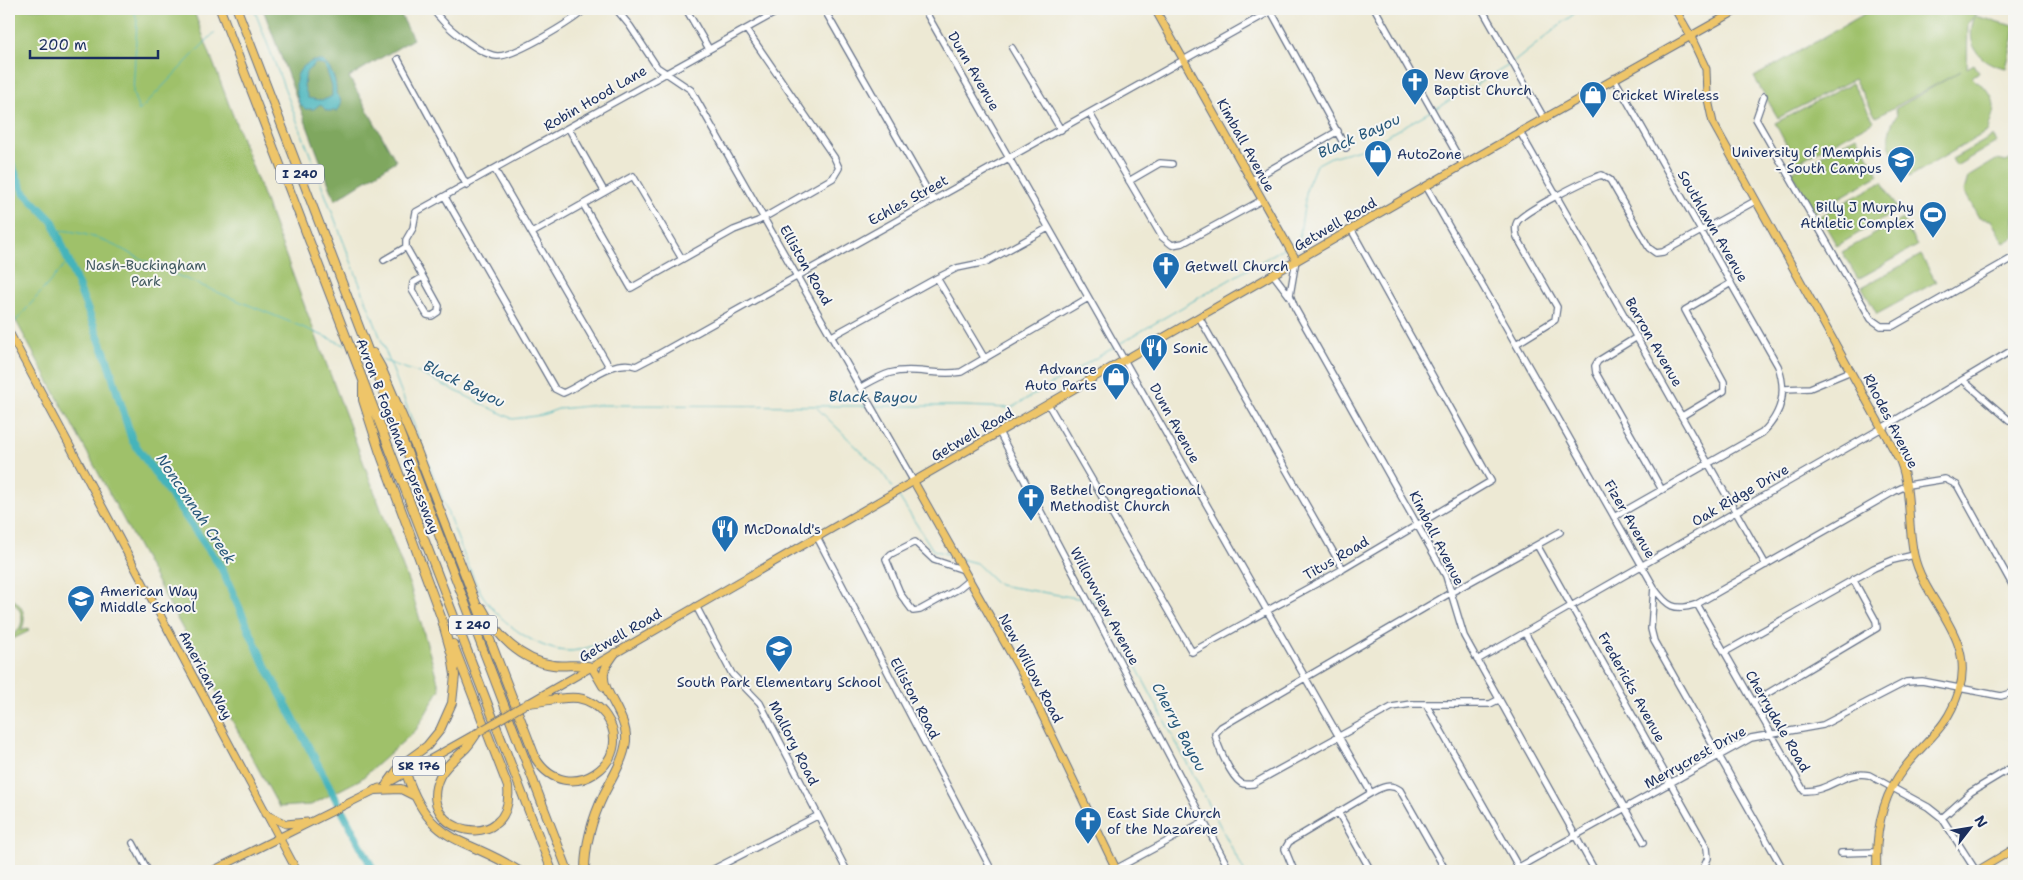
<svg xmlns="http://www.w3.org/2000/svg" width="2023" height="880" font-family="'Shantell Sans',sans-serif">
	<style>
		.green { fill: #9fc16a; stroke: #5d7864 }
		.forest { fill: #7fa75e; stroke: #4d6b5e }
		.water { fill: #44b4bb; stroke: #30728c; fill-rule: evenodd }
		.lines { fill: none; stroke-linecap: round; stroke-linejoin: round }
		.stream { stroke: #44b4bb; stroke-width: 1 }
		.river { stroke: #44b4bb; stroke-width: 8 }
		.minor-casing { stroke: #647087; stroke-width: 8 }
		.major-casing { stroke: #647087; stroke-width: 9 }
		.highway-casing { stroke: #647087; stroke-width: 10 }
		.minor { stroke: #fff; stroke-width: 5.5 }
		.major { stroke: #eec569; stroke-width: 7 }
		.highway { stroke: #eec569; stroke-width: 8 }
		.major-bridge-casing { stroke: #647087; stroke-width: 9; stroke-linecap: butt }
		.major-bridge { stroke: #eec569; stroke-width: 7 }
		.labels { text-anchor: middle; stroke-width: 4; stroke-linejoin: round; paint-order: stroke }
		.shield { fill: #f6f6f2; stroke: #5d6b8a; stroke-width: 1 }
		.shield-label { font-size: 12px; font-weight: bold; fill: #1b2f5e }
		.street-label { font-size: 14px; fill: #1b2f5e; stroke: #f6f6f2 }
		.poi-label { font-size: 14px; fill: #1b2f5e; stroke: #f6f6f2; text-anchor: start }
		.park-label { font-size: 14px; fill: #435b62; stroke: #f6f6f2 }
		.water-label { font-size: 15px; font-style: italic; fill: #27577a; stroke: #f6f6f2 }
	</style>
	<rect width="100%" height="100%" fill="#f6f6f2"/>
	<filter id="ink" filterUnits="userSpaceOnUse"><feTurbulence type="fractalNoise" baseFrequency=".02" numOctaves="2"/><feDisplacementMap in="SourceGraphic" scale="10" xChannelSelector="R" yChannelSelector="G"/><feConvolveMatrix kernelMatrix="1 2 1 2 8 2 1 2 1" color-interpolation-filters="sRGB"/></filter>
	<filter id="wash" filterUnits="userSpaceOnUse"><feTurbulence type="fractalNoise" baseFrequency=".0096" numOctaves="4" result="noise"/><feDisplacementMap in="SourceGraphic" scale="20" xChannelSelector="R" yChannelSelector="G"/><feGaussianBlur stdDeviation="1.12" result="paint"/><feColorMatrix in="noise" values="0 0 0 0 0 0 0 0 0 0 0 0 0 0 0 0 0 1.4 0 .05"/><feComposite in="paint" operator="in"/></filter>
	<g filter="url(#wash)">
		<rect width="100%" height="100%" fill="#ede9d4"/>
		<path class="green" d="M9,9H193L411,589L440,689L416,730L361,779L311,805L279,807L9,308Z
			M1873,9H1981L1968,23L1967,68L1974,64L1979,72L1972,77C1976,83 1983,84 1987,90C2001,107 1990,116 1988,131L1909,177L1906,171L1913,167C1910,163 1904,163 1900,160C1883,148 1888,129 1897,114L1895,109L1961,71L1876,117L1854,79L1778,118L1754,77Z
			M1975,16L2014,26V36L2006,68C1978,63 1964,44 1975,16Z
			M1852,83L1874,121L1796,163L1775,123Z
			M1857,136L1879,175L1815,212L1792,172Z
			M1993,136L1997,142L1956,166L1952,159Z
			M2014,158V237L2004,243L1991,220L1979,218L1964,191L1968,177L1996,160L2006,162Z
			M1882,182L1898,210L1837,246L1820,216Z
			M1902,219L1917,246L1858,279L1842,252Z
			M1921,255L1936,282L1877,314L1862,287Z
			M9,597C23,604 28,617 21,631L28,628L29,631L9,641V638C26,629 26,609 9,600Z"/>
		<path class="forest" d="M263,9H398L413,39L349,77L396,161L335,200Z"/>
		<path class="water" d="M313,61H323C332,69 337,82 336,94C342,99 343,105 337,111H327L320,104L314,109H305L299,103C294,84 293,69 313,61ZM316,63L325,66L332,86V96C322,102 319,100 308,98L304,86L306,72Z"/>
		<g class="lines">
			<path class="stream" d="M134,9L137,21L133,93L139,111L215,32
				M254,9L467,563C472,573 475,582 480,591C495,618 534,649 566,651C583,652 604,641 621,635
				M1514,62L1580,9
				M1435,109L1511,64
				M56,230C96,231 126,253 162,269C223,295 284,319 345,345
				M1292,244L1299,240L1307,187L1316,165L1331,157L1367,147L1431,111
				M9,329L68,261
				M1119,344L1286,247
				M356,349L366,354
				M381,360L419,373L513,419L542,415L558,409L598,405L867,406
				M874,406H964L1011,408L1113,348
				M817,408L882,472L892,487
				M899,497L933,550L951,555
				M961,559L976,563L999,585L1083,599
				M1091,600L1102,602L1244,871"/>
			<path class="river" d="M9,159L23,191L53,222L107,359L132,440L221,567L262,659L374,871"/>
		</g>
	</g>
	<g filter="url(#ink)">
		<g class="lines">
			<defs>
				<path id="minor" d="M433,9C443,25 478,54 497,56C514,57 573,21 585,9
					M616,9L630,26L657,67L691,90L914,482
					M686,9L709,49
					M824,9L933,200
					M924,9L1371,793
					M1271,9V11L1346,148
					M1375,9L1463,165
					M1482,9L1544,118
					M1012,48L1061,130
					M398,59L467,186
					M1614,78L1778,366C1787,391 1782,414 1762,433L1614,517
					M1764,96L1756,119L1871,319L1881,326H1893L2014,257
					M1090,114L1162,237L1172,245L1183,243L1262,200
					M569,129L604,191
					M1520,132L1766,565
					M495,170L610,368
					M1252,180L1338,131
					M1129,181L1160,163L1172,164
					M1426,186L1654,587L1651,629L1654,641L1784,871
					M445,197L555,389L563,393C586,384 610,358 636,366L655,356L1271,11
					M583,204L631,288L734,230L758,221L833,178L839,168L834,157L746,29
					M532,233L633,176L682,259
					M406,247L423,277
					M384,260L406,247V240L413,228L416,212L782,9
					M1296,260L1290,295L1295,308L1446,576L1464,636L1595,871
					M1273,274L1291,298
					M423,277L439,306L438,312L432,316L427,315L412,290L413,283Z
					M937,278L985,359
					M1199,317L1343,569
					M832,336L937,278L957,268L986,262L1048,228
					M1637,337L1598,361L1595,366L1596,373L1662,490
					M1516,344L1555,320L1557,307L1517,237C1516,232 1514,227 1517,222C1524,211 1587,179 1602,175L1610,180L1649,248L1656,253L1663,252L1755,201
					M1964,381L2009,420L2014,421
					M861,387C870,382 880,376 890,373C913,367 937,376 961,372L1088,298
					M1784,389L1810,388L1851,371
					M1048,404L1192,652L1343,569L1491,481L1351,229
					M1682,416L1724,391V382L1685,310L1731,283
					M999,432L1230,871
					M817,537L992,871
					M1537,545L1707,848L1708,858L1702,871
					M964,570L934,560L915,542L891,554L886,559L901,595L913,611L920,610L958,589L969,580
					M1654,588C1667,606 1674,612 1697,604L1895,491L1908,485L1945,479L1957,485L2014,588
					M1697,604L1804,791C1830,792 1844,770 1869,775L1928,807L1942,818L1976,871
					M696,606L732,674L760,703L847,871
					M1525,633L1644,842
					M1725,652L1874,568L1893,560L1914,555
					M1477,660L1882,428L2014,349
					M1498,700L1490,704H1411L1392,707L1253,784C1248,784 1244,785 1241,783C1231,777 1217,745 1215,734L1221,727L1452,592L1560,532
					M1753,702L1877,628L1876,621L1853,579
					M1427,706L1519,868
					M1338,812L1371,871
					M1942,818L1971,792L2014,766
					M133,843L148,871
					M1841,853L1876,852
					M710,871L817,816
					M1112,871L1203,822
					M1294,871L1285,849L1289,842L1371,793C1382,787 1389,783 1400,790L1446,871
					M1512,871L1751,738L1823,725L1906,682L1922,681L2001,696L2014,692"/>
				<path id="major" d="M1155,9L1296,260
					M1675,9L1690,35L1706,69L1707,95L1713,123L1900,461C1912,492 1907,523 1914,555C1924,602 1976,636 1959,691C1947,729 1927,739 1905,767C1881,797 1875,835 1877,871
					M9,332L297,871
					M914,482L1023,675L1117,871
					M529,703L1520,132L1739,9
					M388,783L477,733
					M265,814L286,824L307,822
					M212,871L379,788
					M1977,871L2014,849"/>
				<path id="highway" d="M220,9L552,871
					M237,9L568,871
					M373,353L381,367L416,448L536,759C567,809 638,762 606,716C599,706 589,700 578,698C561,696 544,702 528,703
					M363,384V400L379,450L441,617L452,656L455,675L452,703L440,730L427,746L401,765L387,784
					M482,608C496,635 521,661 553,665C566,667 578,663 592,667L603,686
					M453,644L508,787C515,857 412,834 440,776C446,765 455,759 463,751C469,746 473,739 477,733
					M406,773C431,848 464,835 519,871
					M375,790L401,789L413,795
					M585,871C585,844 592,819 604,794C612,778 624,760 626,741C628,716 601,692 604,673C605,666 611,659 615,653"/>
			</defs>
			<use href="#minor" class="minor-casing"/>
			<use href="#major" class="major-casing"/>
			<use href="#highway" class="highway-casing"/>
			<use href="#minor" class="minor"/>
			<use href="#major" class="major"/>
			<use href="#highway" class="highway"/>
			<defs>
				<path id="major-bridge" d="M477,733L524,705"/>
			</defs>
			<use href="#major-bridge" class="major-bridge-casing"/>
			<use href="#major-bridge" class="major-bridge"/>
		</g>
	</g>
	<defs>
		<symbol id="church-pin" viewBox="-11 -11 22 30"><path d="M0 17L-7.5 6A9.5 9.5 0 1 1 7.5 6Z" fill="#1f6fb2" stroke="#f6f6f2"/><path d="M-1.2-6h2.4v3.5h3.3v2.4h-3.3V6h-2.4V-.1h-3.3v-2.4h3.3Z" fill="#fff"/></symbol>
		<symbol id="shop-pin" viewBox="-11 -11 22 30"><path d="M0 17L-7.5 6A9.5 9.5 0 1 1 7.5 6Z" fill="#1f6fb2" stroke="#f6f6f2"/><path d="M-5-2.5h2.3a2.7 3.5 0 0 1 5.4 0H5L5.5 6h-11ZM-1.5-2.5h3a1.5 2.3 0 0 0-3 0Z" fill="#fff"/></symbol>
		<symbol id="university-pin" viewBox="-11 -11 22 30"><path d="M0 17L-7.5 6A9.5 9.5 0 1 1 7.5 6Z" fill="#1f6fb2" stroke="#f6f6f2"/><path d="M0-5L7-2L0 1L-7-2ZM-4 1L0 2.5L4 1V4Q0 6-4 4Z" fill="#fff"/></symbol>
		<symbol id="stadium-pin" viewBox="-11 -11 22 30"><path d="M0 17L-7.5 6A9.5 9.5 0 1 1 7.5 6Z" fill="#1f6fb2" stroke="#f6f6f2"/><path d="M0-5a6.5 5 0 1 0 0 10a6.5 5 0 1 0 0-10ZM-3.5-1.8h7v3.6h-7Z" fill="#fff"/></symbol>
		<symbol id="restaurant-pin" viewBox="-11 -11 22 30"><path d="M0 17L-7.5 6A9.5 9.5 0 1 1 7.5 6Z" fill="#1f6fb2" stroke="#f6f6f2"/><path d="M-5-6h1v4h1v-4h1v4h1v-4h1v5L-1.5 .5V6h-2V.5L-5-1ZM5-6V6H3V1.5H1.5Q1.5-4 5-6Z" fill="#fff"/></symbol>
		<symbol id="school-pin" viewBox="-11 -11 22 30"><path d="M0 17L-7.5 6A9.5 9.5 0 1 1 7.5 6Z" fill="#1f6fb2" stroke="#f6f6f2"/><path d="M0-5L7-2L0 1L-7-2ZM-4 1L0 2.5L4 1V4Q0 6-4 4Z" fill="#fff"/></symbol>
	</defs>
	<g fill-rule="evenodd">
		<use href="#church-pin" x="1399" y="66" width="32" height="43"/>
		<use href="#shop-pin" x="1577" y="79" width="32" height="43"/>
		<use href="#shop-pin" x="1362" y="138" width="32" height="43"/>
		<use href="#university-pin" x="1885" y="144" width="32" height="43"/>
		<use href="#stadium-pin" x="1917" y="199" width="32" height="43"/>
		<use href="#church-pin" x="1150" y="250" width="32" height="43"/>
		<use href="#restaurant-pin" x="1138" y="332" width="32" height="43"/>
		<use href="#shop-pin" x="1100" y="361" width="32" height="43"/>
		<use href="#church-pin" x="1015" y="482" width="32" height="43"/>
		<use href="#restaurant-pin" x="709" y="513" width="32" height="43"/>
		<use href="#school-pin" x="65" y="583" width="32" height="43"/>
		<use href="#school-pin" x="763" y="633" width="32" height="43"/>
		<use href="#church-pin" x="1072" y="805" width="32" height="43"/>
	</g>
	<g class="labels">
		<g class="shield">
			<rect x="276" y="164.5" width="48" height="19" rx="4"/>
			<rect x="449" y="615.5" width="48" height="19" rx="4"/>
			<rect x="393" y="756.5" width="52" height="19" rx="4"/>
		</g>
		<g class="shield-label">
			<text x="300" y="178">I 240</text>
			<text x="473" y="629">I 240</text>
			<text x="419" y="770">SR 176</text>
		</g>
		<g class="street-label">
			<text transform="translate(974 71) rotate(60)" y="5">Dunn Avenue</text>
			<text transform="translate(595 98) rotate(-30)" y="5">Robin Hood Lane</text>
			<text transform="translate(1246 145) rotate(61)" y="5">Kimball Avenue</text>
			<text transform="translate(908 200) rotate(-29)" y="5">Echles Street</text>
			<text transform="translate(1335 224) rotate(-30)" y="5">Getwell Road</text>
			<text transform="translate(1713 226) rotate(60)" y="5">Southlawn Avenue</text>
			<text transform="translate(806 265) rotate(60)" y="5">Elliston Road</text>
			<text transform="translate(1654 342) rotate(60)" y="5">Barron Avenue</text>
			<text transform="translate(1891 421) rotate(63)" y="5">Rhodes Avenue</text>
			<text transform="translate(1175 423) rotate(61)" y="5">Dunn Avenue</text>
			<text transform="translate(972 434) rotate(-30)" y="5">Getwell Road</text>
			<text transform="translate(398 436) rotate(69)" y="5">Avron B Fogelman Expressway</text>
			<text transform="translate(1740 495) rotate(-30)" y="5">Oak Ridge Drive</text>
			<text transform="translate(1630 519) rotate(60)" y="5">Fizer Avenue</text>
			<text transform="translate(1437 538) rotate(63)" y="5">Kimball Avenue</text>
			<text transform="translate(1336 558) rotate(-30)" y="5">Titus Road</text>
			<text transform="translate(1105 606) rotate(62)" y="5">Willowview Avenue</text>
			<text transform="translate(620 635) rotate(-30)" y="5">Getwell Road</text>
			<text transform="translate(1031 668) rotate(62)" y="5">New Willow Road</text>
			<text transform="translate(206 675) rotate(62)" y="5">American Way</text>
			<text transform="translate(1632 687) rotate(61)" y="5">Fredericks Avenue</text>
			<text transform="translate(915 698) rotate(62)" y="5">Elliston Road</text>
			<text transform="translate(1778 721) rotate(60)" y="5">Cherrydale Road</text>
			<text transform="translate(794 743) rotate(63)" y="5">Mallory Road</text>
			<text transform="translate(1695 757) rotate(-29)" y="5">Merrycrest Drive</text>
		</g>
		<g class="poi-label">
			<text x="1434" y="79">New Grove<tspan x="1434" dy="16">Baptist Church</tspan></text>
			<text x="1612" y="100">Cricket Wireless</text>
			<text x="1882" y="157" text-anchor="end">University of Memphis<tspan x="1882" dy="16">- South Campus</tspan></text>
			<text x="1397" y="159">AutoZone</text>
			<text x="1914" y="212" text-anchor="end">Billy J Murphy<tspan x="1914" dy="16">Athletic Complex</tspan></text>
			<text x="1185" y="271">Getwell Church</text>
			<text x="1173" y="353">Sonic</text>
			<text x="1097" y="374" text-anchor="end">Advance<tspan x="1097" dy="16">Auto Parts</tspan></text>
			<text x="1050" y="495">Bethel Congregational<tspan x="1050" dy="16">Methodist Church</tspan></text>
			<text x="744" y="534">McDonald's</text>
			<text x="100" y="596">American Way<tspan x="100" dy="16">Middle School</tspan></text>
			<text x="779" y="687" text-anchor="middle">South Park Elementary School</text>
			<text x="1107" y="818">East Side Church<tspan x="1107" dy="16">of the Nazarene</tspan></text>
		</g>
		<g class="park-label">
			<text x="146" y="270">Nash-Buckingham<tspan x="146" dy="16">Park</tspan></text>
		</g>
		<g class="water-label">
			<text transform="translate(1359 136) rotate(-24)" y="5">Black Bayou</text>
			<text transform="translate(464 384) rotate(26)" y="5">Black Bayou</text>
			<text transform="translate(873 397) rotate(1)" y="5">Black Bayou</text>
			<text transform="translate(196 509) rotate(56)" y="5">Nonconnah Creek</text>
			<text transform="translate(1179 727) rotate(62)" y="5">Cherry Bayou</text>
		</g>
	</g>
	<rect width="2023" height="880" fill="none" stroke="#f6f6f2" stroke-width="30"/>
	<g transform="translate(1970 828) rotate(59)" stroke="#f6f6f2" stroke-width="4" paint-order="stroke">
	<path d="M0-4L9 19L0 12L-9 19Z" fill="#1b2f5e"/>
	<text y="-8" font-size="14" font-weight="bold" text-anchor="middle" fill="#1b2f5e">N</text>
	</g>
	<path d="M30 50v8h128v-8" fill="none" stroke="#1b2f5e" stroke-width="2.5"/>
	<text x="38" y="50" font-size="15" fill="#1b2f5e" stroke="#f6f6f2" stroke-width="4" paint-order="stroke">200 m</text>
</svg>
